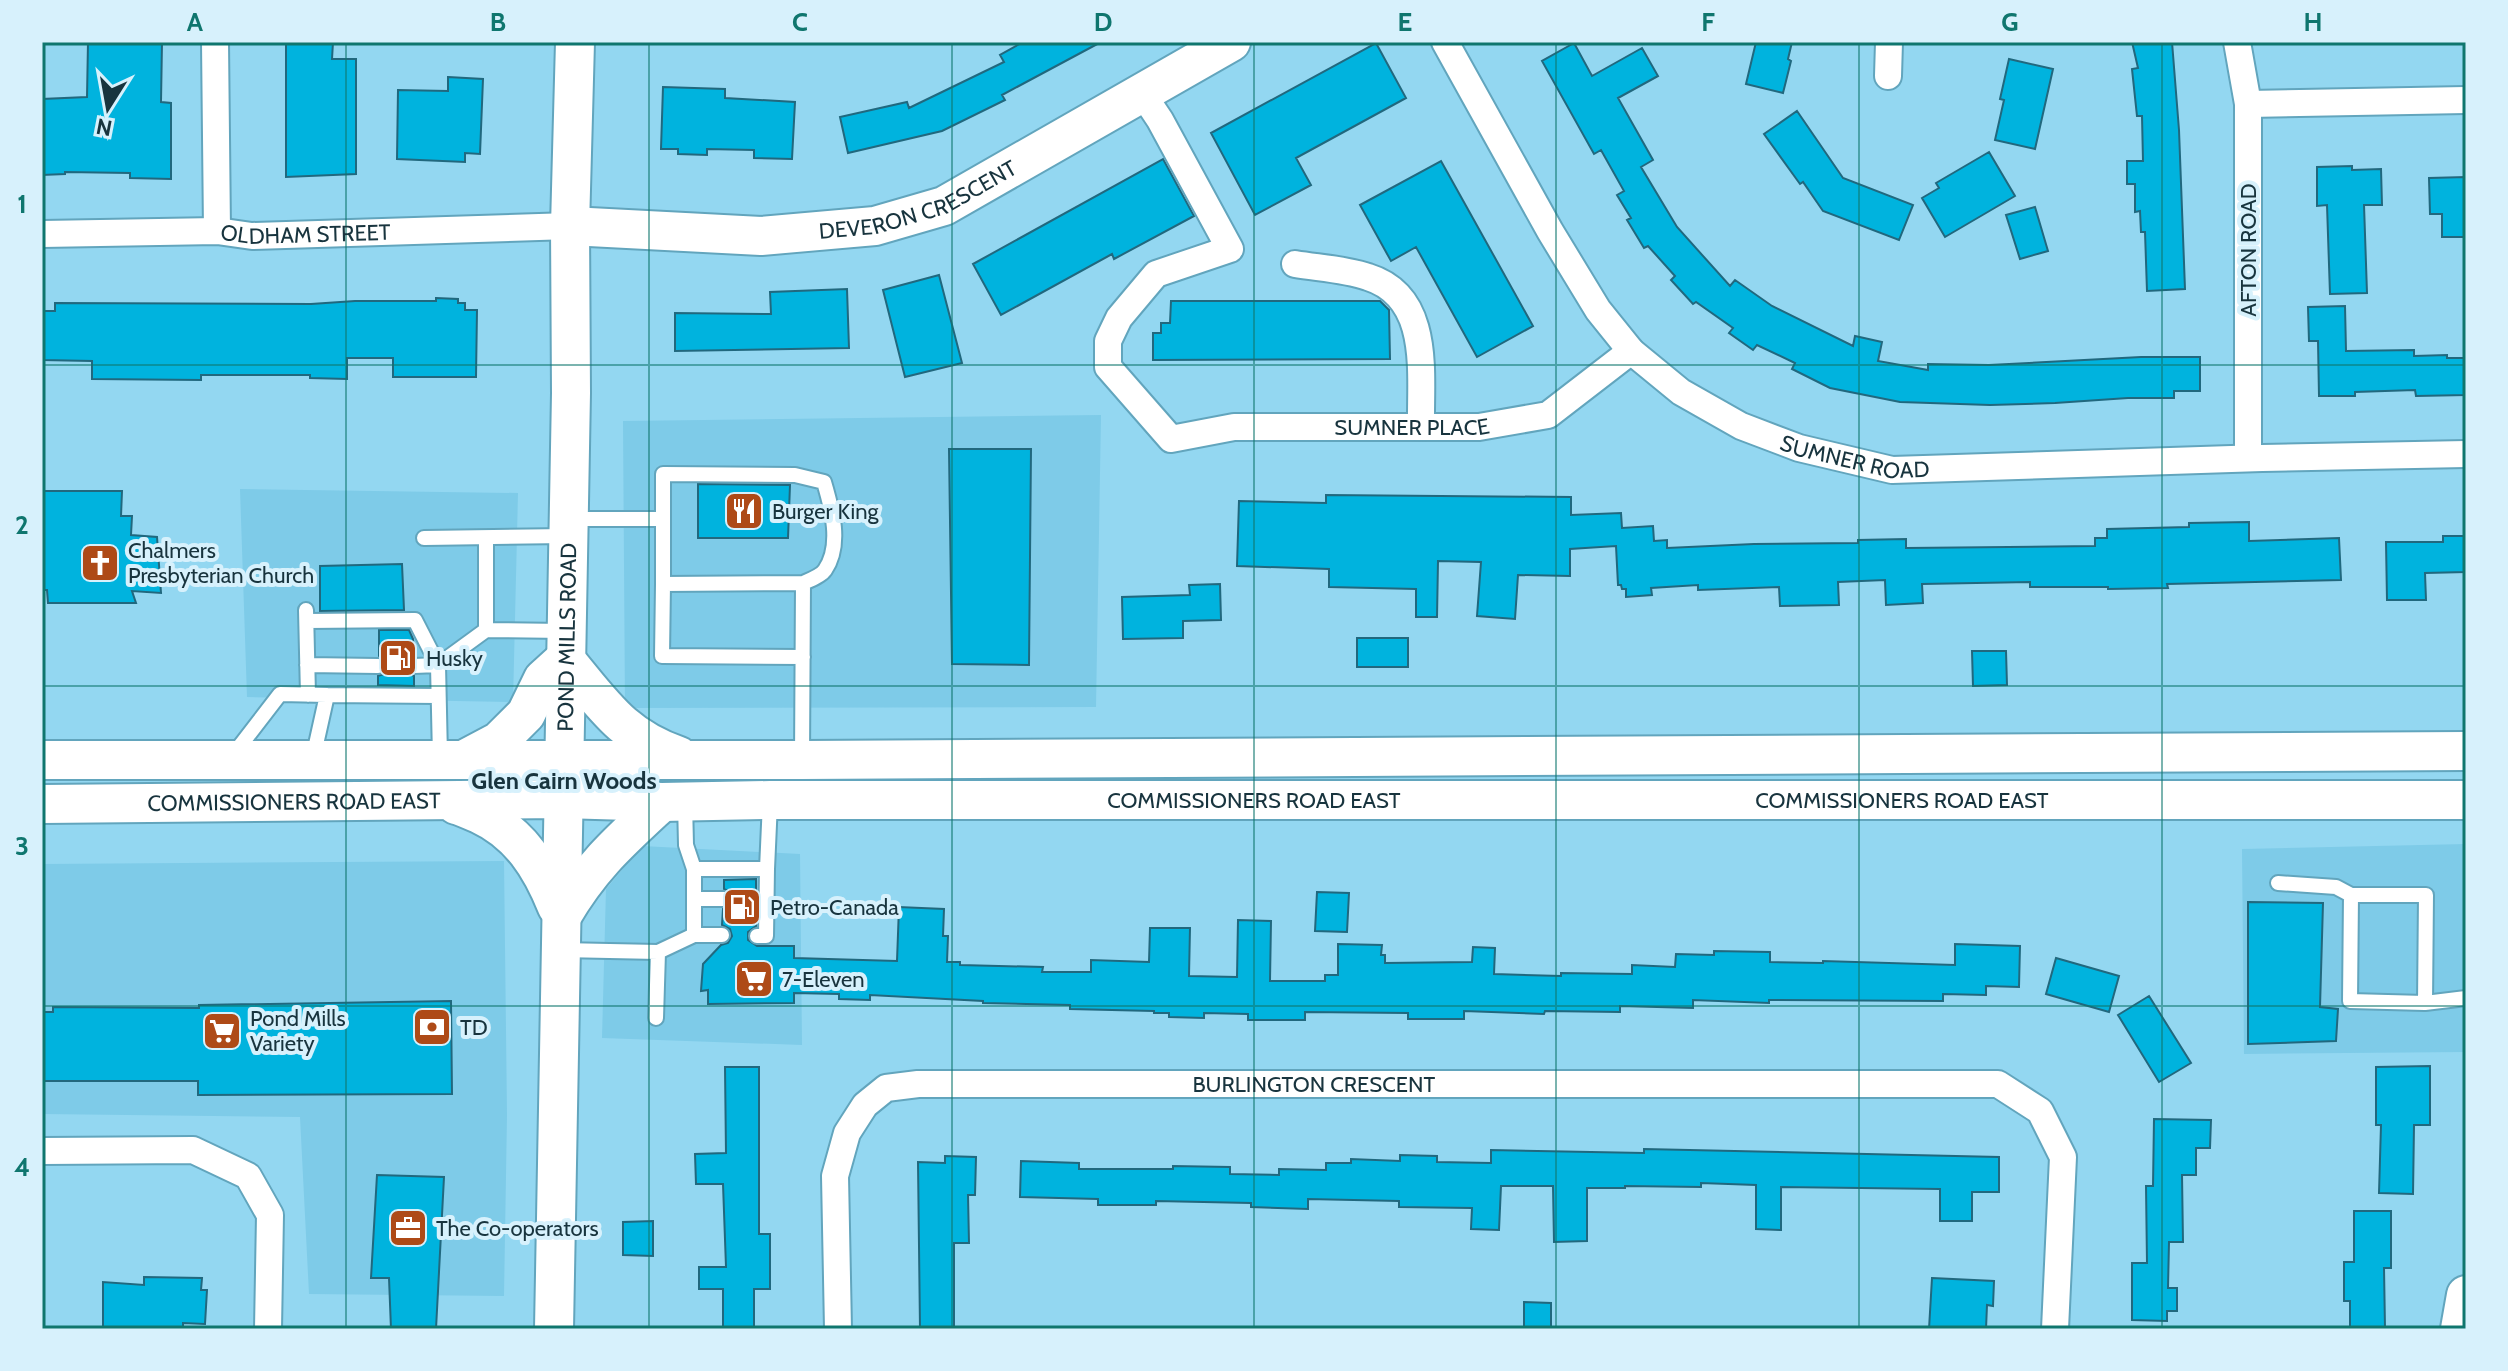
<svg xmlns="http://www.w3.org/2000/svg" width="2508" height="1371" font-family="Cabin,sans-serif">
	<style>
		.built { fill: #7ecbe8 }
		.building { fill: #00b3de; stroke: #21687e; stroke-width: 2 }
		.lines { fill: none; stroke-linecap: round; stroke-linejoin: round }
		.lane-casing { stroke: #62a5bd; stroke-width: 18 }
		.street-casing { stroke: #62a5bd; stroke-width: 30 }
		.secondary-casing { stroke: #62a5bd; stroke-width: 42 }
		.lane { stroke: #fff; stroke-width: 14 }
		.street { stroke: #fff; stroke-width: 26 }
		.secondary { stroke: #fff; stroke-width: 38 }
		.grid { fill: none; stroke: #0f766e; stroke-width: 2; stroke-opacity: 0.55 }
		.labels { text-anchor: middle; stroke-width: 8; stroke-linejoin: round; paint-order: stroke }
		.street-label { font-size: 22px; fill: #18343e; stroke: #d7f1fc }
		.poi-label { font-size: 22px; fill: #18343e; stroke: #d7f1fc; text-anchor: start }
		.neighbourhood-label { font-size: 24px; font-weight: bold; fill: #18343e; stroke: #d7f1fc }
		.neatline { fill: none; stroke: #0f766e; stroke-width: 3 }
		.grid-label { font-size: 26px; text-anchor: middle; font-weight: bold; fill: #0f766e }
	</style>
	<rect width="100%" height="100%" fill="#93d7f1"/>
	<path class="built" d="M1101,415L1096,707L625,708L623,421Z
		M240,489L518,493L513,702L247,697Z
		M2466,844V1052L2244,1054L2242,849Z
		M642,846L800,854L802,1045L602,1038L606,889Z
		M504,861L507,1115L504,1296L309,1294L300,1117L42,1114V864Z"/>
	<path class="building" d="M88,42H162L161,102L171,103V179L130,178V173L65,172V174L42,175V99L87,97Z
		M286,42H333L332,59H356V174L286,177Z
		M1023,42H1101L1002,95L1005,100L942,131L848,153L840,117L907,102L909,108L1004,62L1000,55Z
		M1756,42H1792L1788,59L1791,61L1783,93L1746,84Z
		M2132,42H2172L2179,130L2185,289L2147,291L2145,232H2141L2140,211L2135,212V184H2127V161H2143L2142,116H2137L2132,69L2138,68Z
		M1376,43L1406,98L1296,158L1311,185L1255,215L1211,133Z
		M1574,43L1592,76L1642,48L1658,76L1618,98L1653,160L1641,167L1677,227L1730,286L1735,280L1772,306L1853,346L1855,336L1882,342L1878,361L1928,370V364L1989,365L2141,357H2200V391H2174V398H2128L2055,403L1990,405L1900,402L1830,388L1792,369L1795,363L1757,345L1753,350L1729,333L1733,328L1696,302L1693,304L1671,280L1675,276L1648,246L1644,248L1627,220L1631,218L1617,195L1624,191L1601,150L1594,154L1542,61Z
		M2009,59L2053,69L2035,149L1995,140L2004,100L2000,99Z
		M448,77L483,79L480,154L465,153V162L397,159L398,90L448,91Z
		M663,87L725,89V98L795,102L792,159L754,158V150L707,149V155L678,154V149H661Z
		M1797,111L1843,178L1913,205L1899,240L1823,211L1803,182L1800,184L1764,134Z
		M1989,152L2015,196L1945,237L1922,198L1939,188L1936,183Z
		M1163,159L1194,216L1114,259L1112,254L1001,315L973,264Z
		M1441,161L1533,326L1477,357L1416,247L1391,261L1360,205Z
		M2352,166V170L2381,169L2382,205H2364L2367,293L2330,294L2327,205L2317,206V167Z
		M2466,177V237H2442V214H2430L2429,178Z
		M2035,207L2048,251L2020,259L2006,215Z
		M939,275L962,363L905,377L883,290Z
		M847,289L849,348L675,351V313L771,314L770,292Z
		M436,298L458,299V303H465V310H477L476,377H393V358H347V379L310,378V375H201V380L92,379V361L42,360V311H55V303L311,304L355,301H436Z
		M1171,301H1380L1389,310L1390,359L1153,360V333H1161V323H1170Z
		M2345,306L2346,351L2414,350V356L2447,355V358H2466V395L2416,396L2415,390L2355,392V396H2319L2318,341H2309L2308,307Z
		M949,449H1031L1029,665L952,664Z
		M698,484L790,485L788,538H698Z
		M42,491H122L121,516H132L131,535L157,537L161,593L132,591L136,603H48L47,590H42Z
		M1326,495L1571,497V515L1621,513L1622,528L1653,526L1654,541L1667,540V548L1754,544L1858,543V540L1906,539V548L2095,546V538H2107V529L2189,527V523L2249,522V541L2339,538L2341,580L2167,584L2168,588L2108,589V587H2030V582L1922,584L1923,603L1886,605L1885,580L1838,582L1839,605L1780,606L1779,587L1698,590V585L1651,588L1652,595L1626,597V589H1622L1621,585H1618L1616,546L1570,549V576L1518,575L1515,619L1477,616L1481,562L1438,561L1437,617H1416V589L1329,587V569L1237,566L1239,501L1326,503Z
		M2443,536H2466V572L2425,573L2426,600H2387L2386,542H2443Z
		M402,564L404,610L320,611V566Z
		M1220,584L1221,620L1183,621V638L1123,639L1122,597L1190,595L1189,585Z
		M379,630H409L413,639L414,656L406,661L404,667L409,674L414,676V686L378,685V676L384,674L388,667L386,660L379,656Z
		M1357,638H1408V667H1357Z
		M1972,651H2006L2007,685L1973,686Z
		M756,879V926L748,932V940L757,946H794V958L897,961L899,907L944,909L943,936H948L947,962H960V965L1043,967L1042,972H1091V960L1149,962L1150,928H1190L1189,976L1237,977L1238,920L1271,921L1270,981H1325V975H1338V944L1382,945L1381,955H1385V963L1472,962L1473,947L1495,948L1494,974L1561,976V973L1632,974V965L1675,967L1676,954L1714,955V951L1770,952V962L1823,963V961L1955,965V944L2020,946L2019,987L1986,986V995L1943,994V1001L1769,1000V1003L1693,1000V1008L1620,1006V1012L1545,1011L1544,1014L1464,1011V1019H1408V1013L1305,1012V1020H1248V1014L1204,1013V1018L1169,1017V1013H1154V1011L1070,1009V1005L983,1003V1001L870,995V1000L839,999V994L794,993V1003L708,1004V990L701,991L703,964L721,945L728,943L732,936L730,929L722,925L723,909L730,907L734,900L732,893L724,889V880Z
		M1317,892L1349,893L1347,932L1315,931Z
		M2248,902L2323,903L2320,1007L2338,1009L2336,1041L2248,1044Z
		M2056,958L2119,976L2109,1012L2046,994Z
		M2149,996L2191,1063L2159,1082L2118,1015Z
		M451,1001L452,1094L198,1095V1081H42V1012H53V1007L199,1008V1005Z
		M2430,1066V1125H2414L2413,1194L2379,1193L2381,1125H2376V1067Z
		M725,1067H759V1234H770V1289H754V1329H723V1289H699V1267H726L723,1184H696L695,1154L726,1153Z
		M2154,1119L2211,1120L2210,1148H2196V1175H2182L2183,1242H2169L2168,1288H2177V1311H2167V1321L2132,1320V1263H2147L2146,1186H2153Z
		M1644,1149L1999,1157V1192H1972V1221H1940V1189L1781,1187V1230L1756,1229V1185L1701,1183V1187L1625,1186V1188H1587V1241L1554,1242L1553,1186H1501L1499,1230L1471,1229L1472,1208L1399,1207V1201L1308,1199V1209L1251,1207V1203L1156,1201V1205H1098V1199L1020,1197L1021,1161L1079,1163V1169H1173V1166L1230,1167V1174L1279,1175V1169L1326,1170V1163H1351V1159L1400,1161V1155L1437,1156V1162L1491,1163V1150L1644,1153Z
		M945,1156L976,1157L975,1195H968L969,1243H954V1329H920L918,1162L945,1163Z
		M377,1175L444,1177L436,1329H391L389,1278H371Z
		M2354,1211H2391V1268H2384L2385,1329H2350V1301H2344V1262H2354Z
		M653,1221V1256L623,1255V1222Z
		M144,1277L202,1278L201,1290H207L205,1324L183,1323V1329H103V1282L144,1285Z
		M1932,1278L1994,1281L1993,1306L1987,1305L1986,1329H1929Z
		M1524,1302L1551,1303V1329H1524Z"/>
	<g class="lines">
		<defs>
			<path id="lane" d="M568,519H663V584L803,583L802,759
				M663,519V474L795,475L824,482C832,509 842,545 825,570C821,576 810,580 803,583
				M424,538L567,536
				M663,584L662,656L803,657
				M306,610L308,695
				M307,621L415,620L438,665L414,666
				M486,630V538
				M307,665L378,666
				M233,755L280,694L327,695
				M440,757L438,665L486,630L565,631
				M313,758L327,695L438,696
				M694,869H767L770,802
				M2278,883L2336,887L2351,895
				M695,899H724
				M694,935H722
				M757,936H766L767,869
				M561,950L658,952L694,935V869L686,845L685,802
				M2425,1003L2426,895H2351L2350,1001L2425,1003L2466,998
				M656,1018L658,952"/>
			<g id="street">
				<path d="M215,42L217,231"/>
				<path id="s1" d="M1445,42L1550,231L1598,310L1631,351L1681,392L1741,426L1799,448L1892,470L2262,458L2466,454"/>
				<path d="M2237,42L2248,104V458"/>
				<path d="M1888,76L1889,42"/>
				<path id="s2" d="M1142,93L1160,120L1230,249L1156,274L1119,318L1108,341V367L1171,439L1234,427H1479L1548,415L1631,351"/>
				<path d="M2248,104L2466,100"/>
				<path id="s3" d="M42,234L217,231L252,236L570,226"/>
				<path d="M1295,264C1319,268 1345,269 1368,277C1432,297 1420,374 1421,427"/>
				<path d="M42,1151L193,1150L248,1176L270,1215L268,1329"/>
				<path id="s4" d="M838,1329L835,1176L847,1133L865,1105L886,1088L918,1084H1998L2040,1111L2063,1157L2055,1329"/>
			</g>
			<g id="secondary">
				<path id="s5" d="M570,226L761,236L875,226L944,206L1231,42"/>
				<path d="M565,659C602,703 622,737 679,756"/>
				<path d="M465,759L499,741L526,714L543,679L565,659"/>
				<path d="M42,760H802L2466,751"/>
				<path id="s6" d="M42,804L563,799L662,802L770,800H2466"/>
				<path d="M456,805C464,807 471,811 479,814C520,833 541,867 557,907"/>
				<path d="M562,916C591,866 620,841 662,802"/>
				<path id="s7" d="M554,1329L571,393L570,226L575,42"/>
				<path d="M2460,1329L2466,1295"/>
			</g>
		</defs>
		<use href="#lane" class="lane-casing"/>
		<use href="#street" class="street-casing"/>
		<use href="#secondary" class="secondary-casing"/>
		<use href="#lane" class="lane"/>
		<use href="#street" class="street"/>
		<use href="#secondary" class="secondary"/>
	</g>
	<path class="grid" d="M346,42V1329M649,42V1329M952,42V1329M1254,42V1329M1556,42V1329M1859,42V1329M2162,42V1329M42,365H2466M42,686H2466M42,1006H2466"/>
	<defs>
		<symbol id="restaurant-square" viewBox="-11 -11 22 22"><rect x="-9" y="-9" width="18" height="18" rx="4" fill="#ae4a17" stroke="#d7f1fc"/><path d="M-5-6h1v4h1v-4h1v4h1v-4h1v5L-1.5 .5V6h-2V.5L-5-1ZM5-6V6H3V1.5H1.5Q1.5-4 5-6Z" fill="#fff"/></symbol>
		<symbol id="church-square" viewBox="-11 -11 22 22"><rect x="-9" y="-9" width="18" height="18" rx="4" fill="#ae4a17" stroke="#d7f1fc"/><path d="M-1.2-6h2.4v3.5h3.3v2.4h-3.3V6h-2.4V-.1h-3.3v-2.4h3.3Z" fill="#fff"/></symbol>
		<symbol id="fuel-square" viewBox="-11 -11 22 22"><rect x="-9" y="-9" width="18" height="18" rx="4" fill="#ae4a17" stroke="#d7f1fc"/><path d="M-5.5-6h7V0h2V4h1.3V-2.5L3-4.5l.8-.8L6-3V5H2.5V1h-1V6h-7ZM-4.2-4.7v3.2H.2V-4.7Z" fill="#fff"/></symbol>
		<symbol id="supermarket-square" viewBox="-11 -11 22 22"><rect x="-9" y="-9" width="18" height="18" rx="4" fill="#ae4a17" stroke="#d7f1fc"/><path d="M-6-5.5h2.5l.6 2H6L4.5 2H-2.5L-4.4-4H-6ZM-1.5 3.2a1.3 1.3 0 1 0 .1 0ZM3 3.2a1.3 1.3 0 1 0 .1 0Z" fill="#fff"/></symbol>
		<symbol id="bank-square" viewBox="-11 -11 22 22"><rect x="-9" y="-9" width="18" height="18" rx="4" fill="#ae4a17" stroke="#d7f1fc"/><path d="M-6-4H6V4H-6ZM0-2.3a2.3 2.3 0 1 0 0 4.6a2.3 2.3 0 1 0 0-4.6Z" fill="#fff"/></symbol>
		<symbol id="office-square" viewBox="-11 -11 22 22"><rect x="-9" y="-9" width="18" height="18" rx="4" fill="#ae4a17" stroke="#d7f1fc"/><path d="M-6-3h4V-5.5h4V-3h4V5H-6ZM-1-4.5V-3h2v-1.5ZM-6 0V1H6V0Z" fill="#fff"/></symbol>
	</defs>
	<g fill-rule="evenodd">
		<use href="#restaurant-square" x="722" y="489" width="44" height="44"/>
		<use href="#church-square" x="78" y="541" width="44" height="44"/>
		<use href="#fuel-square" x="376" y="636" width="44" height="44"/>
		<use href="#fuel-square" x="720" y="885" width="44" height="44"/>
		<use href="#supermarket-square" x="732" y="957" width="44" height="44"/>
		<use href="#bank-square" x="410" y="1005" width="44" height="44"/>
		<use href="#supermarket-square" x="200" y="1009" width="44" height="44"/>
		<use href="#office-square" x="386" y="1206" width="44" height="44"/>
	</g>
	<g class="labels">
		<g class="street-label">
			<text dy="8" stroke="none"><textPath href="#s5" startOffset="354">DEVERON CRESCENT</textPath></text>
			<text dy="8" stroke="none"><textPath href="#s3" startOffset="264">OLDHAM STREET</textPath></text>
			<text transform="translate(2248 250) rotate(-90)" y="8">AFTON ROAD</text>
			<text dy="8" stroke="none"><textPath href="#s2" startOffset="704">SUMNER PLACE</textPath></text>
			<text dy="8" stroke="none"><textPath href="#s1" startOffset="614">SUMNER ROAD</textPath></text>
			<text dy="8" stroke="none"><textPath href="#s7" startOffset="692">POND MILLS ROAD</textPath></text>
			<text dy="8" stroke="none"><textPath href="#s6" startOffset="1860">COMMISSIONERS ROAD EAST</textPath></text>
			<text dy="8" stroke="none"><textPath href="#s6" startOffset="1212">COMMISSIONERS ROAD EAST</textPath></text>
			<text dy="8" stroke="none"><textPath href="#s6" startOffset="252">COMMISSIONERS ROAD EAST</textPath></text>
			<text dy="8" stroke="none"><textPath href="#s4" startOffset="686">BURLINGTON CRESCENT</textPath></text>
		</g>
		<g class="poi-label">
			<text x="772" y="519">Burger King</text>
			<text x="128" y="558">Chalmers<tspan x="128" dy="25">Presbyterian Church</tspan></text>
			<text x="426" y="666">Husky</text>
			<text x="770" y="915">Petro-Canada</text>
			<text x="782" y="987">7-Eleven</text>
			<text x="250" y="1026">Pond Mills<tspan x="250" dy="25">Variety</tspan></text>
			<text x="460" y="1035">TD</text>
			<text x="436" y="1236">The Co-operators</text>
		</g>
		<g class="neighbourhood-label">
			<text x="564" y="789">Glen Cairn Woods</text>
		</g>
	</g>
	<rect width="2508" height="1371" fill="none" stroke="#d7f1fc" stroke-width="88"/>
	<g transform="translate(108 108) rotate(191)" stroke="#d7f1fc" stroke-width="6" paint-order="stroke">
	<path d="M0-6L14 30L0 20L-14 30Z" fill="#18343e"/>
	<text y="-12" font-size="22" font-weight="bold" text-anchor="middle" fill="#18343e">N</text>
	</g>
	<rect x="44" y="44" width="2420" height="1283" class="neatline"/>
	<g class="grid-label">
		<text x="195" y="31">A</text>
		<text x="498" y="31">B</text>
		<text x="800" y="31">C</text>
		<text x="1103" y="31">D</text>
		<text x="1405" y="31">E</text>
		<text x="1708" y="31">F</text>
		<text x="2010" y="31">G</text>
		<text x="2313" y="31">H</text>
		<text x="22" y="213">1</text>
		<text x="22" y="534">2</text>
		<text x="22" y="855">3</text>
		<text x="22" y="1176">4</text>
	</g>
</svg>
